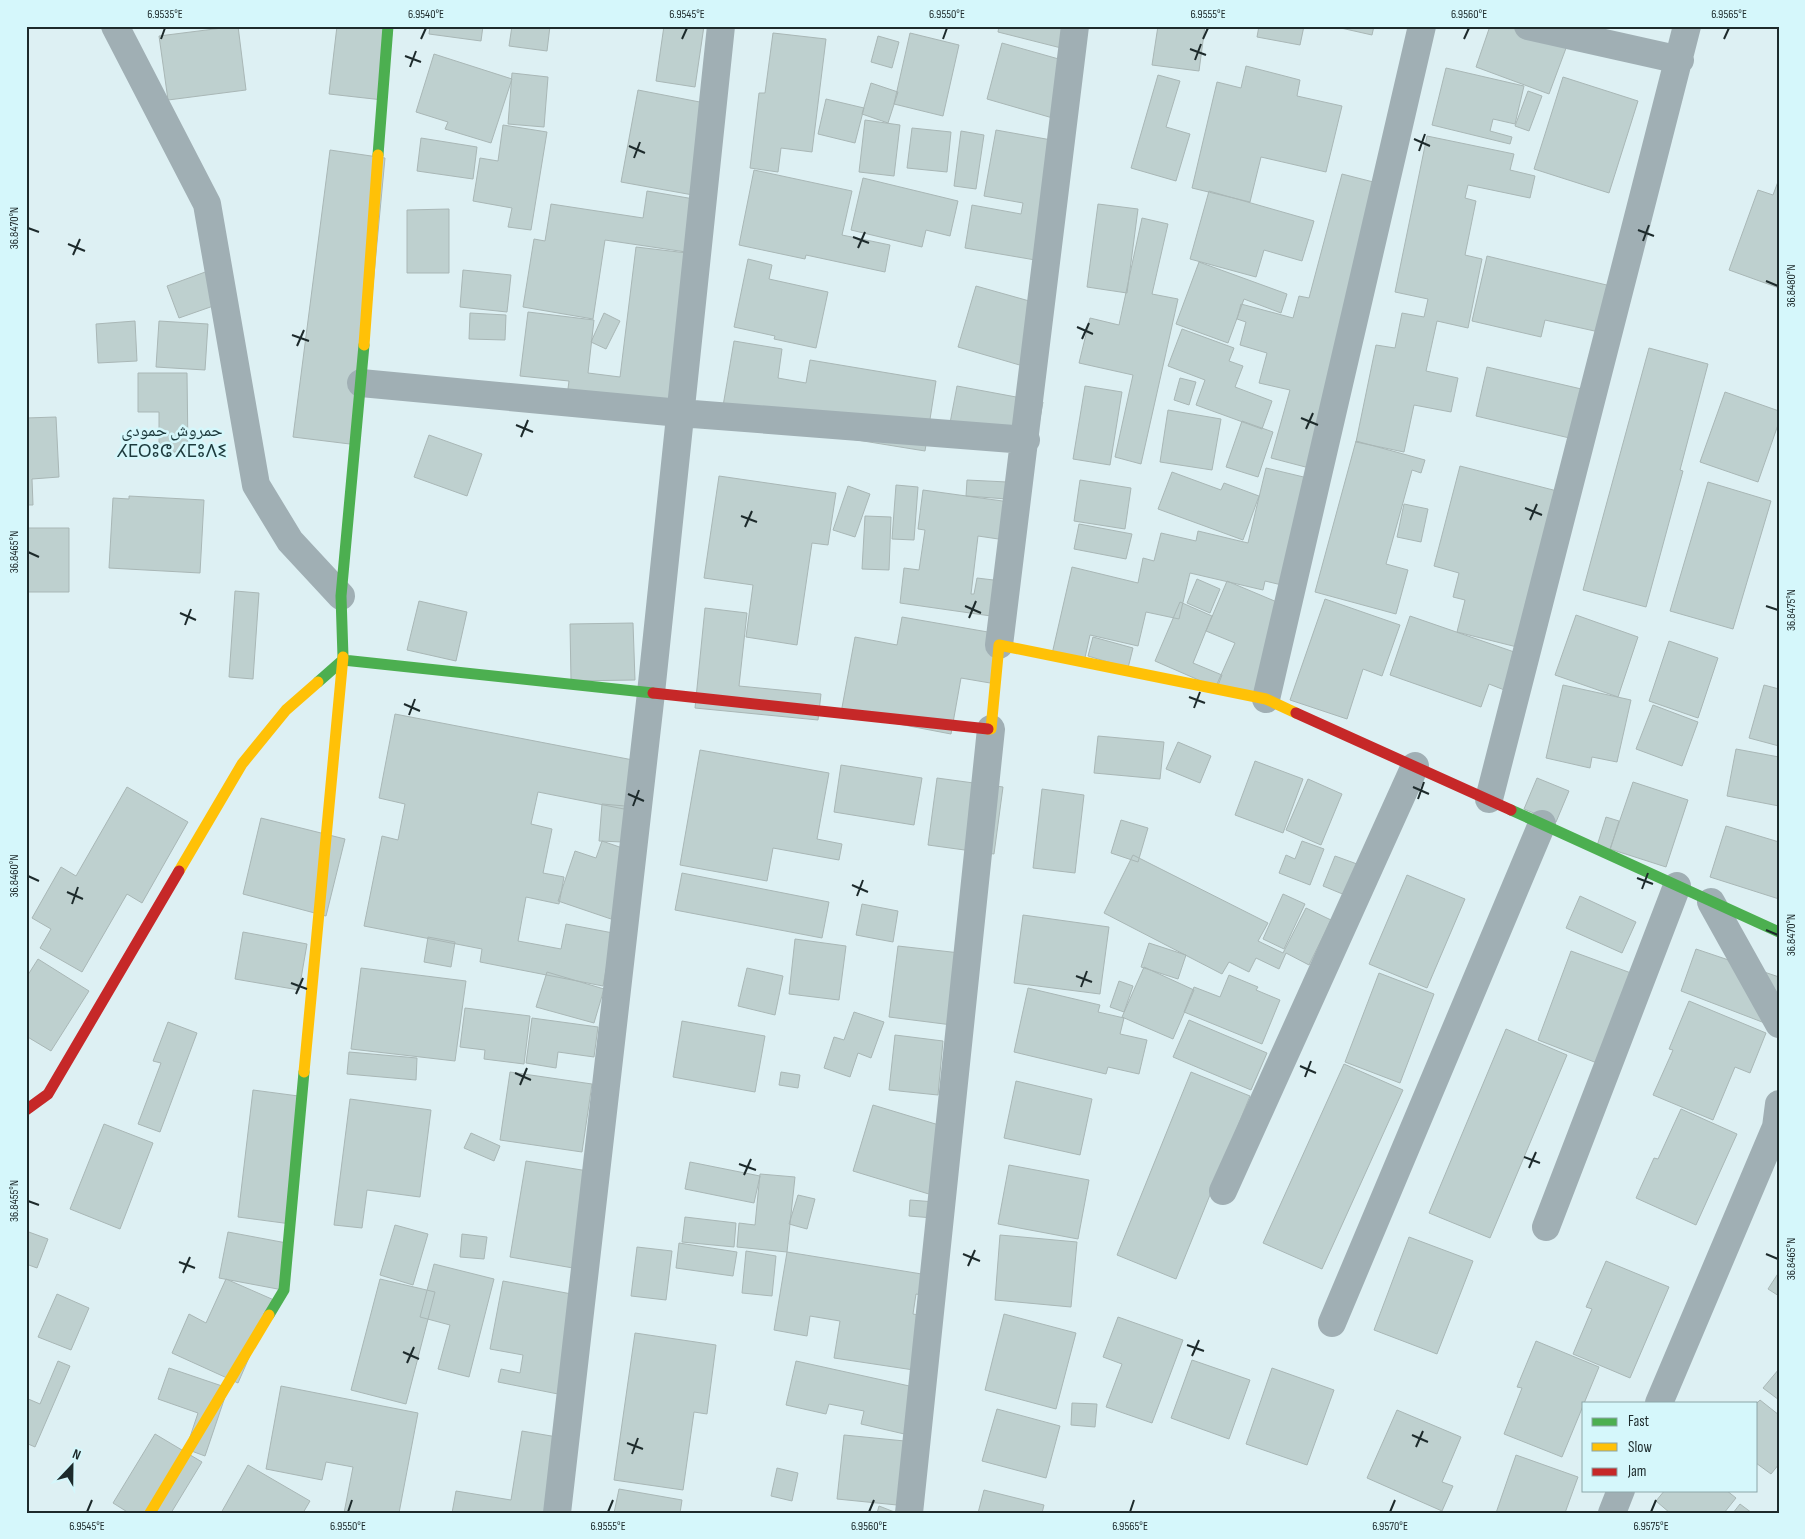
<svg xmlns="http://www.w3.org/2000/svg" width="1805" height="1539" font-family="'Sofia Sans Condensed','Noto Naskh Arabic','Noto Sans Tifinagh',sans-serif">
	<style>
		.building { fill: #bed0cf; stroke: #a9b7b6 }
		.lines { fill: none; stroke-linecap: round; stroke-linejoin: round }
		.street { stroke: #a0afb4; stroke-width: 28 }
		.fast { stroke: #4caf50; stroke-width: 11 }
		.slow { stroke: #ffc107; stroke-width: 11 }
		.jam { stroke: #c62828; stroke-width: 11 }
		.ticks { fill: none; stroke: #1d2a2b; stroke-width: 2 }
		.labels { text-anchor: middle; stroke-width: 5; stroke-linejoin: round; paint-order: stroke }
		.quarter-label { font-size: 18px; fill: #1c393c; stroke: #d5f7fb }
		.neatline { fill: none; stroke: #1d2a2b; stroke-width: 2 }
		.ticks-label { font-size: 12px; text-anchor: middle; fill: #1d2a2b }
	</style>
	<rect width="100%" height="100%" fill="#ddf0f3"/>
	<path class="building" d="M238,26L246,90L168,100L159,36Z
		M337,26H393L383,100L329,94Z
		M430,26H483L481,41L429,34Z
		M512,26H550L547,51L509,46Z
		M664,26H704L695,87L656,81Z
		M999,26H1083L1077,52L998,32Z
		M1158,26H1205L1199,71L1152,65Z
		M1259,26H1304L1300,45L1257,37Z
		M1332,26H1374L1372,35Z
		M1490,26H1556L1572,32L1549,94L1476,67Z
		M773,33L826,39L812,152L781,148L778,172L750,168L759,93H765Z
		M910,33L959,45L943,116L894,104Z
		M878,36L899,42L892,68L871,62Z
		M1002,43L1080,65L1063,121L987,99Z
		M434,54L512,79L491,143L445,129L448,122L416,112Z
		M1246,66L1300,80L1297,96L1342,106L1326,172L1261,157L1250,202L1192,188L1217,82L1241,88Z
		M1446,68L1524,86L1515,124L1493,119L1490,131L1512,137L1510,144L1432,125Z
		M512,73L548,77L544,127L508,124Z
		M1158,75L1180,81L1166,127L1190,134L1176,181L1131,168Z
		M1563,77L1638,101L1609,193L1534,169Z
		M871,83L898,92L888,123L862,114Z
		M638,90L710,104L693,195L621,182Z
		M1528,91L1542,96L1529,131L1515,126Z
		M826,99L864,108L855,143L818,134Z
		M865,120L900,125L894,176L859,172Z
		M503,125L547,132L531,230L508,227L512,208L473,201L480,158L498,161Z
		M912,128L951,132L947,172L907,168Z
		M996,130L1068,143L1047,262L965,248L972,205L1021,214L1023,203L984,196Z
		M961,131L984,135L976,189L954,186Z
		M1427,136L1514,154L1510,170L1535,176L1530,198L1468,185L1465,198L1476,201L1465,255L1482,259L1468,328L1437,321L1426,371L1458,378L1451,412L1414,405L1404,452L1356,442L1376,345L1395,348L1402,313L1424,317L1428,299L1395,292Z
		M421,138L477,147L473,179L417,171Z
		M330,150L385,158L358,445L293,437Z
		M754,170L852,191L842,235L890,245L885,272L806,255L805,259L739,245Z
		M1342,174L1389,186L1317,470L1271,458L1290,390L1259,383L1267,353L1240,345L1246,322L1237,319L1241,304L1293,318L1299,296L1309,298Z
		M863,178L958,201L950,236L926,230L922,247L851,230Z
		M1779,179V288L1729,270L1758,190L1773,195Z
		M647,191L694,199L686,252L605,240L593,319L523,307L534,239L545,241L551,204L643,218Z
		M1209,191L1314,221L1302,261L1264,250L1256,277L1190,259Z
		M1098,204L1138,209L1127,293L1087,287Z
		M449,209V273H407V210Z
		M1142,218L1168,224L1152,294L1178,299L1141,464L1115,457L1133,375L1079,363L1090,318L1119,325Z
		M636,247L687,253L668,416L566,404L569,381L520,376L528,312L594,320L588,373L620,377Z
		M1487,256L1619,288L1608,334L1545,320L1541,337L1472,321Z
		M748,259L772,265L769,279L828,292L816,348L774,339L775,336L734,327Z
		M1199,262L1287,294L1281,313L1244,299L1228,343L1176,324Z
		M463,270L511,275L507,312L460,307Z
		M208,271L219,304L179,318L167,286Z
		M976,286L1040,304L1023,366L958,347Z
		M470,313L506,315L505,340L469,339Z
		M604,313L620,321L606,349L591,342Z
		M135,321L137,361L98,363L96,324Z
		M159,321L208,324L205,370L156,367Z
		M1182,329L1234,348L1229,361L1243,366L1235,387L1272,401L1262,429L1196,405L1205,380L1168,366Z
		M734,341L782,349L778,378L806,383L810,360L936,381L925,451L721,418Z
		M1649,348L1708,364L1680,470L1683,471L1646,607L1583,590Z
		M1487,367L1590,391L1578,440L1476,416Z
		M138,373H187L188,452H159V412H138Z
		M1180,378L1196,382L1189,405L1174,400Z
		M957,386L1043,402L1033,456L947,439Z
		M1085,386L1122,392L1110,465L1073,459Z
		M1725,392L1779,411V422L1758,482L1700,462Z
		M1168,410L1221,419L1212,470L1160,462Z
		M56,417L59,477L32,479L33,505H26V418Z
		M1242,421L1273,432L1258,477L1226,467Z
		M429,435L482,454L467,496L414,477Z
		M1356,441L1425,460L1421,473L1412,470L1386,564L1408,570L1396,614L1315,592Z
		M1460,466L1561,492L1521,648L1457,632L1465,600L1453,597L1459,573L1434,566Z
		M1266,468L1312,479L1286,586L1265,581L1263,590L1190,573L1179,619L1146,612L1138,646L1090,635L1084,662L1052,654L1072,567L1138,583L1143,558L1154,561L1161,533L1196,541L1198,531L1248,543Z
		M1172,472L1221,490L1224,483L1259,496L1243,540L1158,509Z
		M719,476L836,493L828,545L812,543L797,645L746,637L753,585L704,578Z
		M967,480L1007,482V499L966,496Z
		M1080,480L1131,488L1125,529L1074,521Z
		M1708,482L1771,501L1733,629L1670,611Z
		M896,485L918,487L914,540L892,539Z
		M848,486L870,494L855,537L833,530Z
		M923,490L1017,503L1012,541L978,536L971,594H974L977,578L1010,582L1005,618L900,603L904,568L919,570L925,530L918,529Z
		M129,496L204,500L200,573L109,568L113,498L129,499Z
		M1404,504L1428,509L1421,542L1397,537Z
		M865,516L891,517L889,570L862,569Z
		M1079,524L1132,534L1126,559L1074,549Z
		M26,528H69V592H26Z
		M1197,579L1220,589L1210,613L1187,603Z
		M1227,581L1284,605L1258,701L1217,684L1235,643L1206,631Z
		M235,591L259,593L253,679L229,677Z
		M1325,599L1400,625L1382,676L1363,669L1347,719L1290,700Z
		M419,601L467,612L456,661L407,650Z
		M1180,602L1212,616L1193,663L1222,675L1217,688L1155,661Z
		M705,608L747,613L739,686L821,694L818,720L695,708Z
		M1576,615L1638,637L1618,697L1555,675Z
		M1410,616L1520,654L1507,691L1489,684L1481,707L1390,675Z
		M902,617L1005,635L996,684L961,678L951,734L841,713L855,637L897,645Z
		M633,623L635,680L571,681L570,624Z
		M1093,637L1133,648L1128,668L1088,656Z
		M1669,641L1718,658L1698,718L1649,701Z
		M1563,685L1631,700L1617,762L1592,757L1590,768L1546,758Z
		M1764,685L1779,689V746L1749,738Z
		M1653,705L1698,722L1682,766L1636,749Z
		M395,714L633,760L624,809L538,792L531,824L552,829L543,873L564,877L559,904L526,897L518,941L561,949L566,924L613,933L603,986L480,962L482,949L364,926L382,836L398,840L405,804L379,798Z
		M1098,736L1164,742L1160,779L1094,773Z
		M1178,742L1211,756L1200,783L1166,769Z
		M1736,749L1779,757V806L1727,796Z
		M700,750L829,773L817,839L842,844L839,860L773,848L767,881L680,865Z
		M1255,761L1303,779L1283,833L1235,815Z
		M841,765L922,778L914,825L834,812Z
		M937,778L1003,787L994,854L928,845Z
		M1537,778L1569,791L1556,822L1524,809Z
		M1308,779L1342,794L1321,845L1286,830Z
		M1633,782L1688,800L1666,867L1610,849Z
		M127,787L188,822L142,903L127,894L82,972L40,948L51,929L32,918L61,867L76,876Z
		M1042,789L1084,795L1075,873L1033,868Z
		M602,804L625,806L623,842L599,841Z
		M1606,817L1619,821L1610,850L1597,846Z
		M261,818L345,839L326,916L243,894Z
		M1121,820L1148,828L1138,862L1111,853Z
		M1726,826L1779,842V899L1710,877Z
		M602,841L634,852L611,919L558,901L575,851L596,858Z
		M1302,841L1324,849L1310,885L1279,873L1286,855L1295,859Z
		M1133,855L1268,923L1258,941L1283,953L1306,908L1331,920L1309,965L1286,953L1279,969L1256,958L1249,972L1229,962L1222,974L1104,913Z
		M1335,856L1357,864L1345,895L1323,886Z
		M682,873L829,902L822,938L675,910Z
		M1407,875L1465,899L1427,988L1369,964Z
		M1283,894L1305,904L1284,949L1263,939Z
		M1580,896L1636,922L1622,953L1566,928Z
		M862,904L898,911L893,942L856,935Z
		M1023,915L1109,927L1100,994L1014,983Z
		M243,932L307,944L299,990L235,979Z
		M428,937L455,942L451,967L424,962Z
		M795,939L846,946L839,1000L789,994Z
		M1149,943L1186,955L1178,979L1141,967Z
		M898,946L969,954L960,1026L889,1017Z
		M1696,949L1779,977V1003L1770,1025L1681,991Z
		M1571,951L1631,973L1597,1063L1538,1040Z
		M38,959L89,991L51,1051L26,1036V978Z
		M1144,967L1194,990L1173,1039L1122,1017Z
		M361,968L466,981L455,1061L351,1049Z
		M747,968L783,976L775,1015L738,1006Z
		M547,972L604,989L594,1023L536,1007Z
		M1379,973L1434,994L1400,1083L1345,1062Z
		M1229,975L1258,987L1256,990L1280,1000L1262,1044L1184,1012L1194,987L1220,997Z
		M1119,981L1133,986L1124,1012L1110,1007Z
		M1028,988L1100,1005L1098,1012L1124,1018L1120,1034L1147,1040L1139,1074L1108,1067L1106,1074L1014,1052Z
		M1689,1001L1766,1033L1750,1073L1735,1067L1713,1120L1653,1095L1673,1050L1669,1049Z
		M465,1008L530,1016L524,1064L484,1059L485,1050L460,1047Z
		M854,1012L884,1022L871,1058L858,1053L850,1077L824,1068L834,1037L844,1040Z
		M532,1018L598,1027L594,1057L558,1052L556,1068L526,1063Z
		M1189,1020L1267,1053L1251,1090L1173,1057Z
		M682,1021L765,1036L755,1092L673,1077Z
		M168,1022L197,1033L160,1132L138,1124L161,1063L153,1061Z
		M1506,1029L1567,1055L1490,1238L1429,1213Z
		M895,1035L943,1041L938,1095L889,1090Z
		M349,1052L417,1058L416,1080L347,1074Z
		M1344,1064L1403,1090L1322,1269L1263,1243Z
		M510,1072L592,1084L582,1152L500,1140Z
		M781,1072L800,1075L798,1088L779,1085Z
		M1191,1072L1250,1096L1176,1279L1117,1255Z
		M1016,1081L1092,1099L1080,1155L1004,1138Z
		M253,1090L306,1097L291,1224L238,1217Z
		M350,1099L431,1110L420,1197L367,1190L362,1228L334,1225Z
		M873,1105L962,1132L942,1198L853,1171Z
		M1681,1109L1737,1134L1696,1225L1636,1198L1654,1158L1658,1159Z
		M104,1124L153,1143L120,1229L70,1209Z
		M471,1133L500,1146L494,1161L464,1148Z
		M526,1161L588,1171L573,1268L510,1257Z
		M690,1162L760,1176L754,1203L685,1189Z
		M1009,1165L1089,1180L1078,1239L998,1224Z
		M760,1174L795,1177L787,1252L737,1247L739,1223L755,1225Z
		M798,1195L815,1199L807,1229L789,1224Z
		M910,1200L935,1202L933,1218L909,1216Z
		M685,1217L736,1223L734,1247L682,1242Z
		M395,1225L428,1234L413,1285L380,1275Z
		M26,1231L48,1239L37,1268L26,1264Z
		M228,1232L292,1244L283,1290L219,1278Z
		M462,1234L487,1237L484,1259L460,1257Z
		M1000,1235L1077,1242L1071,1307L995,1300Z
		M1409,1237L1473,1261L1437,1354L1374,1330Z
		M679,1243L737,1252L733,1276L676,1268Z
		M637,1247L672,1251L666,1300L631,1296Z
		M746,1251L776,1256L772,1296L742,1293Z
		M787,1252L934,1276L932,1297L916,1294L913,1314L935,1318L927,1372L834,1358L840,1321L810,1316L807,1336L774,1330Z
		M1606,1261L1669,1287L1630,1378L1573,1354L1592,1309L1586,1307Z
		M434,1264L494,1279L469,1377L438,1369L450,1325L420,1317Z
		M1779,1272V1296L1768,1289Z
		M226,1279L274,1300L238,1383L172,1353L189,1314L206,1323Z
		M380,1279L435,1292L406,1404L351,1390Z
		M503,1281L582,1296L563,1395L498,1382L501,1369L520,1373L523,1355L490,1349Z
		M57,1294L89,1308L71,1350L38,1337Z
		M1004,1314L1076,1333L1056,1409L985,1390Z
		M1118,1317L1183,1340L1152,1423L1106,1407L1122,1364L1103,1357Z
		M635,1333L716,1345L707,1414L694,1412L683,1490L614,1480Z
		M1536,1341L1599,1367L1562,1457L1504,1434L1522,1388L1517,1387Z
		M1192,1360L1250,1380L1229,1439L1171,1418Z
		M58,1361L70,1366L35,1447L26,1443V1398L40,1404Z
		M796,1361L923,1389L913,1436L861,1424L864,1411L829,1404L826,1414L786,1405Z
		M169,1368L228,1388L205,1456L186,1449L198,1413L158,1399Z
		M1272,1368L1334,1390L1307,1465L1246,1444Z
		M1779,1369V1400L1763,1388Z
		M281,1386L418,1413L399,1513H344L353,1467L326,1462L322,1480L266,1469Z
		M1760,1400L1779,1415V1464L1771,1474L1756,1463V1404Z
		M1072,1403L1097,1404L1095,1427L1071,1425Z
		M997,1409L1060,1426L1046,1478L982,1461Z
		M1397,1410L1461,1437L1442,1482L1453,1486L1442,1511L1367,1478Z
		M522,1431L563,1438L551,1513H452L456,1491L511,1500Z
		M155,1434L202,1462L171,1513H129L113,1503Z
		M844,1435L925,1443L897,1505L837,1499Z
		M1516,1455L1578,1477L1565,1513H1496Z
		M248,1465L310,1501L303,1513H221Z
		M777,1468L798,1473L792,1501L771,1496Z
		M619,1489L682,1500L680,1513H614Z
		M984,1490L1044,1505L1042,1513H978Z
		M1665,1490H1726L1736,1498L1724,1513H1670L1656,1501Z
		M1740,1504L1752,1513H1733Z
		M879,1506L897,1513H877Z"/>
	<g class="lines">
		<path class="street" d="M115,26L207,204L256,485L290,541L341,596
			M1528,26L1680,60
			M361,383L680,413L1026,440
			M999,645L1075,26
			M1266,699L1422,26
			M1489,799L1687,26
			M1711,902L1779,1024
			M1223,1191L1415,766
			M1546,1227L1677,886
			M1332,1323L1542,824
			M1659,1403L1776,1127L1779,1104
			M557,1513L651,693L721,26
			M909,1513L991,729
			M1612,1513L1621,1490"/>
		<path class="fast" d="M378,155L388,26
			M343,657L341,596L364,345
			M318,682L343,660L653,693
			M1511,810L1779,932
			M269,1315L284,1290L304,1072"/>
		<path class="slow" d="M364,345L378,155
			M988,729H991L999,645L1266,699L1296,713
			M179,871L242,764L286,710L318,682
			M304,1072L343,657
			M150,1513L269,1315"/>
		<path class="jam" d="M653,693L988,729
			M1296,713L1511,810
			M26,1110L48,1094L179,871"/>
	</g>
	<path class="ticks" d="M161,39L165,28M421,39L426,28M682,39L687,28M943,39L947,28M1203,39L1208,28M1464,39L1469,28M1724,39L1729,28M1190,49L1206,55M405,56L421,62M1195,60L1201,44M410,67L416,51M1414,139L1430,146M629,146L645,153M1419,151L1425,134M634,158L640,142M28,228L39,232M1638,230L1654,236M853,237L869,243M1643,241L1649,225M68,244L85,251M858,248L865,232M73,255L80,239M1766,281L1778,286M1077,327L1093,334M292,335L309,341M1082,339L1089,323M297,346L304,330M1301,418L1318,425M516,425L533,432M1306,429L1313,413M521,437L528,420M1525,508L1542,515M741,516L757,522M1530,520L1537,504M745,527L752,511M28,552L39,557M965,606L981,613M1766,606L1778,610M180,613L196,620M969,618L976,601M185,625L191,609M1189,697L1205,703M404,704L420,711M1194,708L1200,692M409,715L415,699M1413,787L1429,794M628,794L644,801M1418,799L1424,782M633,806L639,790M28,876L39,881M1637,878L1653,884M852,885L868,892M1642,889L1648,873M67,892L83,899M857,896L863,880M72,904L78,887M1766,930L1778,935M1076,976L1092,982M291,983L307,989M1081,987L1087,971M296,994L303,978M1300,1066L1316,1073M515,1073L531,1080M1305,1077L1311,1061M520,1085L527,1068M1524,1157L1540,1163M739,1164L756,1170M1529,1168L1536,1152M744,1175L751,1159M28,1201L39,1205M963,1254L980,1261M1766,1254L1778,1259M179,1262L195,1268M968,1266L975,1250M183,1273L190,1257M1187,1345L1204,1351M403,1352L419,1359M1192,1356L1199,1340M407,1363L414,1347M1412,1435L1428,1442M627,1443L643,1449M1416,1447L1423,1431M632,1454L638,1438M87,1512L92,1500M348,1512L352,1500M608,1512L613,1500M869,1512L874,1500M1130,1512L1134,1500M1390,1512L1395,1500M1651,1512L1656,1500"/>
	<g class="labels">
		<g class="quarter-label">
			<text x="172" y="436">حمروش حمودي<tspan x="172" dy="21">ⵃⵎⵔⵓⵛ ⵃⵎⵓⴷⵉ</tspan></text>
		</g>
	</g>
	<rect width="1805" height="1539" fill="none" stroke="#d5f7fb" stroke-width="55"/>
	<rect x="1582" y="1402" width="175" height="90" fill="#d5f7fb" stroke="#8ba5a8"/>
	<rect x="1592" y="1418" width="25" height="8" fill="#4caf50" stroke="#8ba5a8"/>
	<text x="1628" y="1426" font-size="15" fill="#1d2a2b">Fast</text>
	<rect x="1592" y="1443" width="25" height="8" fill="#ffc107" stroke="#8ba5a8"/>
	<text x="1628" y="1452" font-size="15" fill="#1d2a2b">Slow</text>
	<rect x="1592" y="1468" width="25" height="8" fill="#c62828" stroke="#8ba5a8"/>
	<text x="1628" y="1476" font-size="15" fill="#1d2a2b">Jam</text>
	<g transform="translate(72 1466) rotate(22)" stroke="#d5f7fb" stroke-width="4" paint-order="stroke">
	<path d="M0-4L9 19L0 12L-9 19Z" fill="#1d2a2b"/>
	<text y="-8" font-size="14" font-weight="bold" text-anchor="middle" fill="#1d2a2b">N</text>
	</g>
	<rect x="28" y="28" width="1750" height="1484" class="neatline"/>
	<g class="ticks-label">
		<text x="165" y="18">6.9535°E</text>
		<text x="426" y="18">6.9540°E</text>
		<text x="687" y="18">6.9545°E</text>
		<text x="947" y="18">6.9550°E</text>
		<text x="1208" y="18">6.9555°E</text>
		<text x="1469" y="18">6.9560°E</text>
		<text x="1729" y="18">6.9565°E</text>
		<text transform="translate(14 228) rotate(-90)" y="4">36.8470°N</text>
		<text transform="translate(1791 286) rotate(-90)" y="4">36.8480°N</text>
		<text transform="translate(14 552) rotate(-90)" y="4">36.8465°N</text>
		<text transform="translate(1791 610) rotate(-90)" y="4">36.8475°N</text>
		<text transform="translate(14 876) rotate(-90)" y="4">36.8460°N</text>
		<text transform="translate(1791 935) rotate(-90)" y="4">36.8470°N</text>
		<text transform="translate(14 1201) rotate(-90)" y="4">36.8455°N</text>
		<text transform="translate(1791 1259) rotate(-90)" y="4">36.8465°N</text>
		<text x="87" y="1530">6.9545°E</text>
		<text x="348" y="1530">6.9550°E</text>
		<text x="608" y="1530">6.9555°E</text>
		<text x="869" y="1530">6.9560°E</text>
		<text x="1130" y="1530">6.9565°E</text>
		<text x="1390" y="1530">6.9570°E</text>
		<text x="1651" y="1530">6.9575°E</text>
	</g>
</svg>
